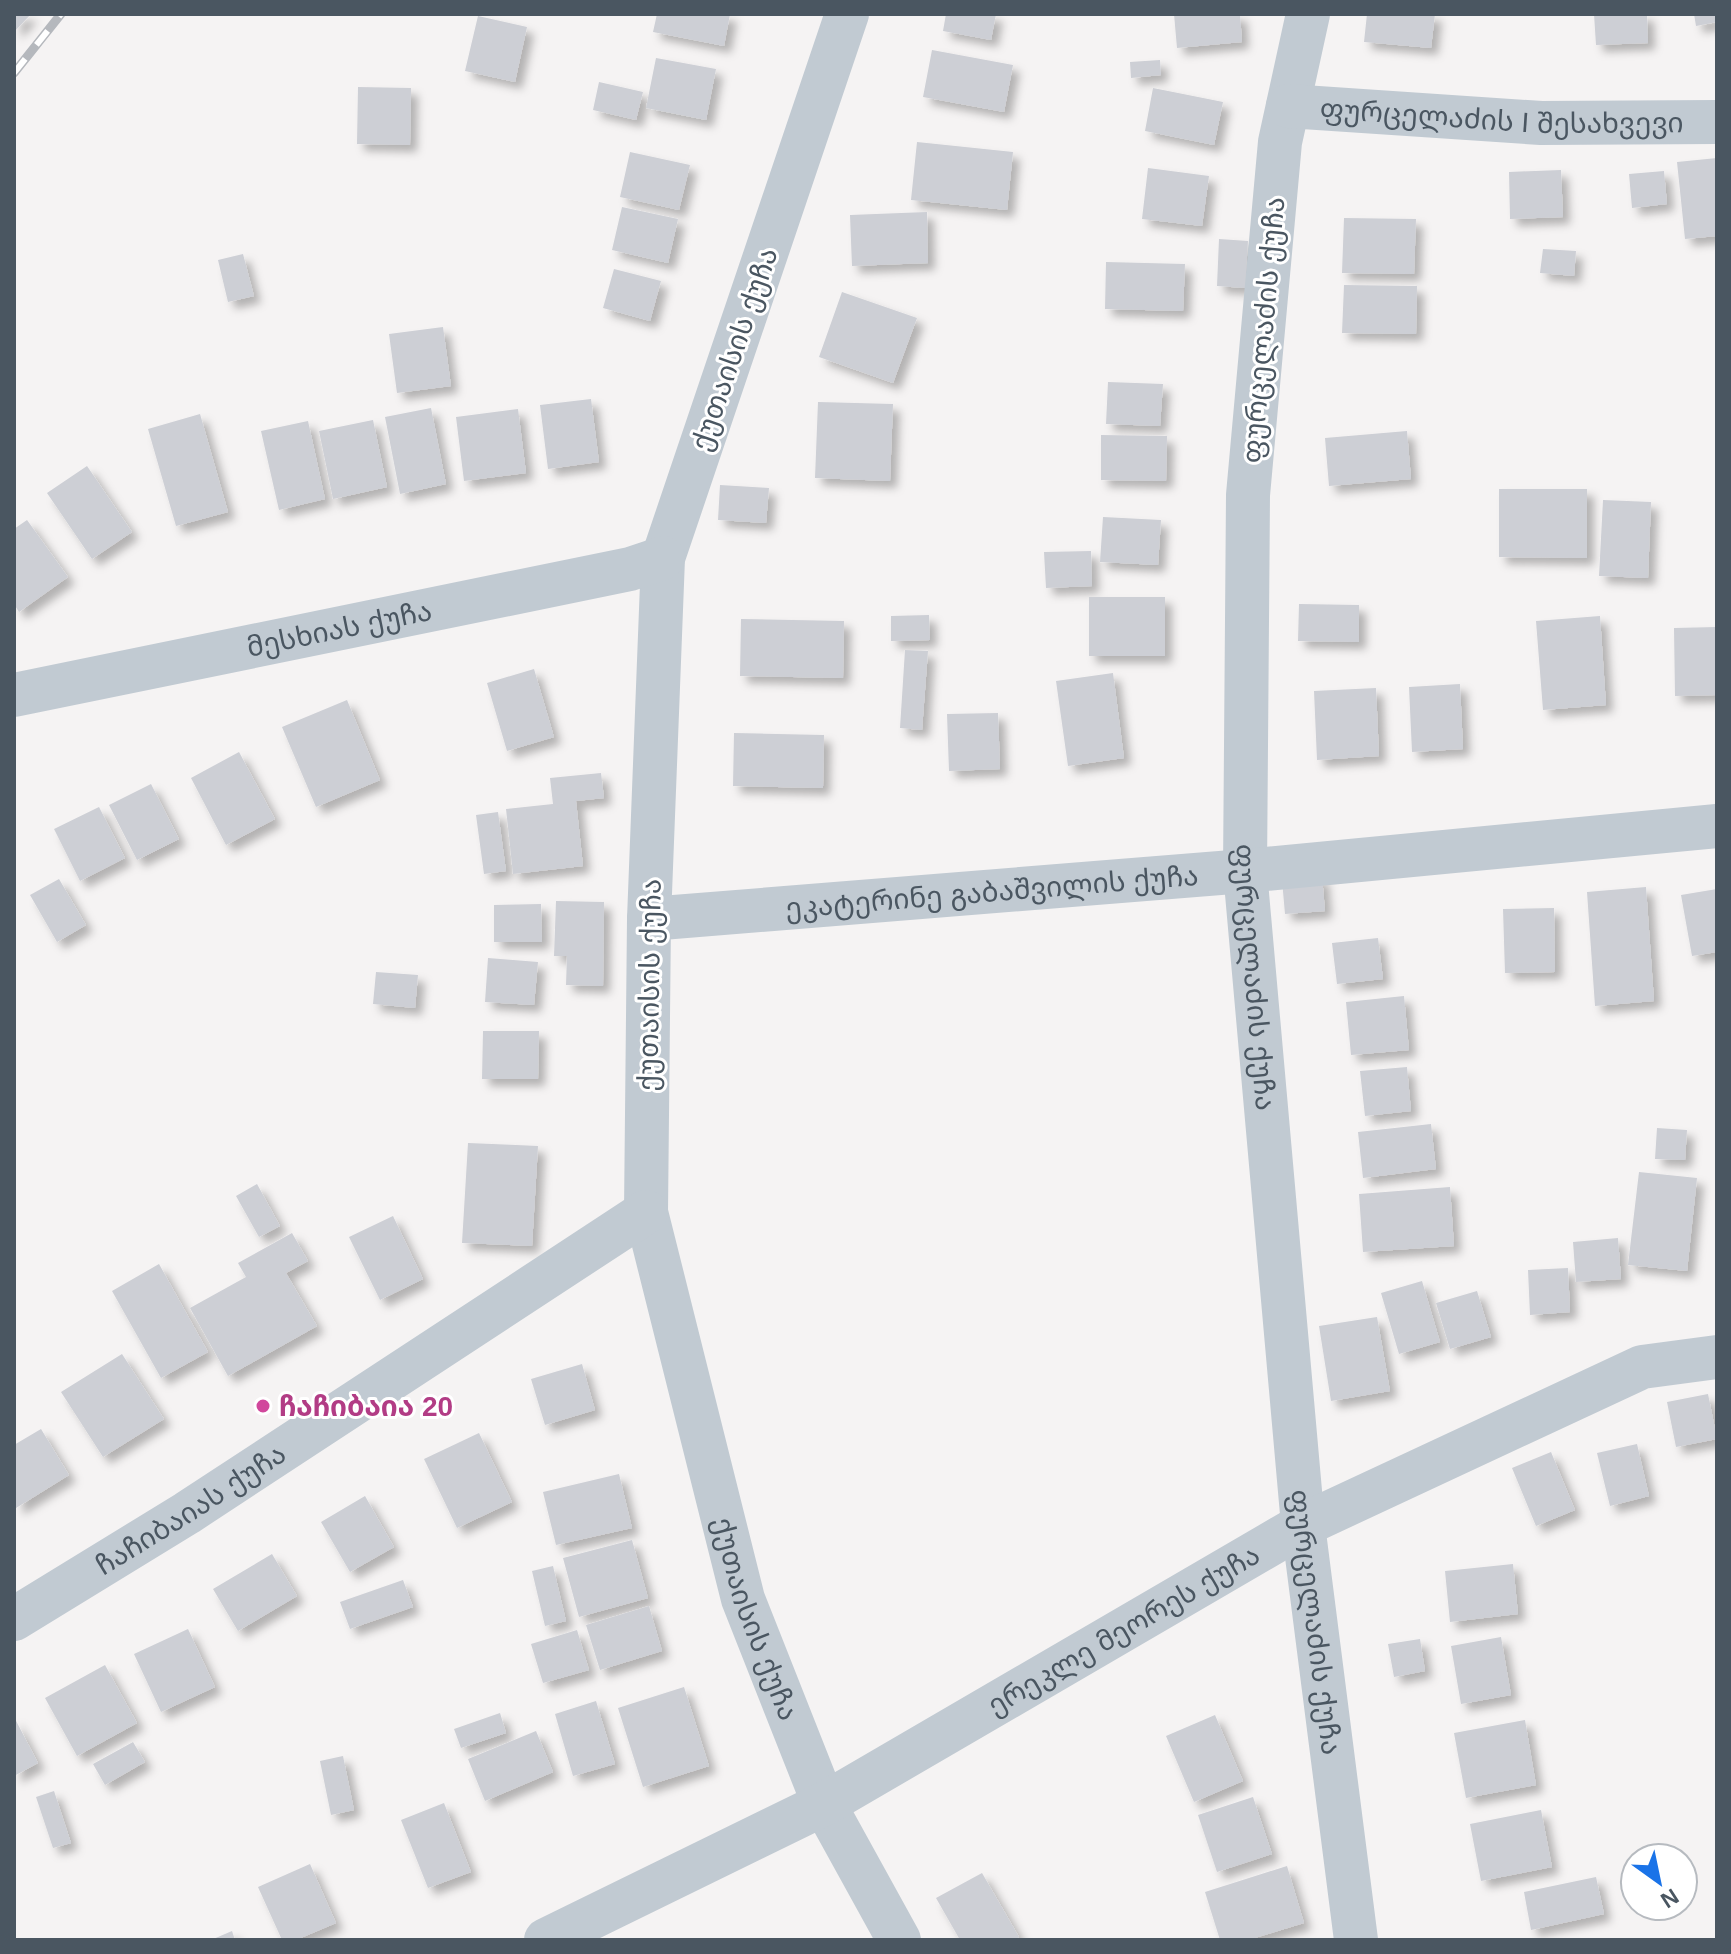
<svg xmlns="http://www.w3.org/2000/svg" width="1731" height="1954" font-family="Helvetica,'Noto Sans Georgian',sans-serif">
	<style>
		.building { fill: #cdcfd5; filter: url(#shadow) }
		.lines { fill: none; stroke-linecap: round; stroke-linejoin: round }
		.minor { stroke: #c1cad2; stroke-width: 44 }
		.rail-casing { stroke: #b5b8bd; stroke-width: 9 }
		.rail { stroke: #fff; stroke-width: 6; stroke-dasharray: 18; stroke-linecap: butt }
		.hotel-dot { fill: #d1479c; stroke: #fff; stroke-width: 3 }
		.labels { text-anchor: middle; stroke-width: 6; stroke-linejoin: round; paint-order: stroke }
		.street-label { font-size: 28px; fill: #4a5661; stroke: #fff }
		.hotel-label { font-size: 28px; font-weight: bold; fill: #b23c85; stroke: #fff; text-anchor: start }
	</style>
	<defs>
		<filter id="shadow"><feDropShadow dx="7" dy="7" stdDeviation="4" flood-color="#0004"/></filter>
	</defs>
	<rect width="100%" height="100%" fill="#f5f3f3"/>
	<path class="building" d="M14,14H31L14,32Z
		M657,14H730L724,46L653,32Z
		M946,14H996L991,40L943,31Z
		M1174,14H1240L1242,42L1177,48Z
		M1367,14H1435L1431,48L1364,42Z
		M1594,14H1647L1648,43L1596,45Z
		M1694,14H1717V22L1696,26Z
		M478,16L527,27L515,82L465,71Z
		M932,50L1013,65L1004,112L923,97Z
		M656,58L716,69L706,120L646,108Z
		M1160,60L1161,75L1131,78L1130,62Z
		M599,82L643,92L636,120L593,110Z
		M358,87L411,88L410,145L357,144Z
		M1153,88L1223,102L1214,145L1145,131Z
		M917,142L1013,152L1007,210L911,200Z
		M630,152L690,165L679,210L620,197Z
		M1717,158V236L1685,239L1677,162Z
		M1148,168L1209,176L1202,226L1142,219Z
		M1561,170L1563,217L1510,219L1509,172Z
		M1664,171L1667,204L1632,208L1629,174Z
		M622,207L678,219L668,263L612,250Z
		M927,212L928,263L852,266L850,215Z
		M1344,218L1416,219L1414,274L1342,273Z
		M1219,239L1248,241L1245,288L1217,286Z
		M1543,249L1576,251L1574,276L1540,273Z
		M243,254L254,296L228,302L218,260Z
		M1106,262L1185,264L1183,311L1105,309Z
		M614,269L661,281L650,321L603,308Z
		M1344,285L1417,286L1416,334L1342,333Z
		M842,292L917,318L893,383L819,357Z
		M443,327L451,386L397,393L389,334Z
		M1108,382L1163,384L1160,426L1106,424Z
		M591,399L599,462L548,469L540,405Z
		M818,402L893,404L890,481L815,478Z
		M431,408L446,484L400,494L385,417Z
		M518,409L526,473L464,481L456,417Z
		M200,414L228,512L176,526L148,429Z
		M373,420L387,487L333,499L319,431Z
		M308,421L325,499L279,510L261,431Z
		M1407,431L1411,479L1329,486L1325,438Z
		M1101,435L1167,436L1166,481L1101,480Z
		M87,466L132,532L92,559L47,493Z
		M720,485L769,488L766,523L718,520Z
		M1499,489H1587V558L1499,557Z
		M1603,500L1651,502L1648,578L1599,576Z
		M1103,517L1161,520L1158,565L1100,562Z
		M27,520L68,577L19,612L14,604V529Z
		M1091,551L1092,586L1046,588L1044,552Z
		M1089,597H1165V656H1089Z
		M1299,604L1359,605V642L1298,641Z
		M929,615L930,640L891,641V616Z
		M1600,616L1606,705L1543,710L1536,621Z
		M741,619L844,621L843,678L740,676Z
		M1717,627V695L1675,696L1674,628Z
		M905,650L928,651L922,730L900,728Z
		M534,669L554,737L507,751L487,683Z
		M1113,673L1124,758L1068,766L1056,681Z
		M1460,684L1463,749L1412,752L1409,687Z
		M1376,688L1379,756L1317,760L1314,691Z
		M347,700L380,780L316,807L282,727Z
		M998,713L1000,769L949,771L947,714Z
		M734,733L824,735L823,788L733,786Z
		M239,752L275,819L226,845L191,778Z
		M601,773L604,798L576,801L583,866L513,874L506,809L553,804L550,778Z
		M151,784L179,839L137,860L109,805Z
		M99,807L125,858L80,881L54,829Z
		M498,812L506,871L484,874L476,815Z
		M1322,876L1325,911L1285,914L1282,880Z
		M59,879L86,925L57,942L30,895Z
		M1646,887L1654,1001L1595,1006L1587,892Z
		M1717,889V952L1692,956L1681,895Z
		M556,901L604,902L603,986L566,985L567,956H554Z
		M541,904L542,942H494V905Z
		M1554,908L1555,972L1505,973L1503,909Z
		M1378,938L1383,979L1337,984L1332,943Z
		M488,958L538,962L534,1005L485,1002Z
		M376,972L418,975L415,1008L373,1004Z
		M1404,996L1409,1050L1351,1055L1346,1002Z
		M483,1031H539L538,1079H482Z
		M1407,1067L1411,1111L1365,1116L1360,1071Z
		M1431,1124L1436,1169L1363,1178L1358,1132Z
		M1657,1128L1687,1130L1685,1160L1655,1159Z
		M468,1143L538,1146L532,1246L462,1243Z
		M1639,1172L1697,1178L1687,1271L1628,1265Z
		M257,1184L280,1226L259,1237L236,1196Z
		M1450,1187L1454,1246L1363,1252L1359,1194Z
		M393,1216L423,1279L380,1300L349,1237Z
		M292,1233L308,1261L286,1273L317,1326L228,1376L190,1308L246,1277L238,1263Z
		M1618,1238L1621,1279L1576,1282L1573,1242Z
		M159,1264L208,1352L161,1378L112,1291Z
		M1568,1268L1570,1312L1530,1315L1528,1270Z
		M1422,1281L1440,1342L1399,1354L1381,1293Z
		M1477,1291L1491,1337L1450,1349L1436,1303Z
		M1377,1317L1390,1391L1331,1401L1319,1326Z
		M122,1354L164,1419L103,1457L61,1392Z
		M582,1364L595,1410L545,1425L531,1379Z
		M1708,1394L1717,1439L1676,1447L1667,1402Z
		M41,1429L69,1475L16,1508L14,1445Z
		M479,1433L512,1502L457,1528L424,1459Z
		M1637,1444L1649,1496L1610,1506L1597,1453Z
		M1551,1452L1575,1510L1536,1526L1512,1468Z
		M619,1474L632,1528L556,1545L543,1492Z
		M365,1496L394,1547L350,1572L321,1522Z
		M632,1540L648,1598L579,1617L563,1558Z
		M272,1554L297,1596L238,1631L213,1589Z
		M1513,1564L1518,1614L1450,1622L1445,1571Z
		M553,1566L566,1621L545,1626L532,1571Z
		M403,1580L413,1607L350,1629L340,1602Z
		M649,1606L662,1651L600,1670L586,1625Z
		M188,1629L215,1687L161,1712L134,1654Z
		M577,1630L589,1670L543,1683L531,1644Z
		M1501,1637L1511,1695L1461,1704L1451,1646Z
		M1420,1639L1425,1671L1394,1677L1388,1644Z
		M105,1665L137,1723L77,1756L45,1698Z
		M684,1687L709,1766L643,1787L618,1708Z
		M596,1701L615,1764L573,1776L555,1714Z
		M500,1713L506,1733L461,1748L454,1729Z
		M1215,1715L1243,1781L1194,1802L1166,1736Z
		M14,1717L38,1763L14,1776Z
		M1525,1720L1536,1785L1466,1798L1454,1733Z
		M536,1731L553,1772L485,1801L468,1759Z
		M133,1742L145,1762L105,1785L93,1764Z
		M343,1756L354,1810L331,1815L320,1761Z
		M54,1791L71,1843L53,1848L36,1797Z
		M1253,1797L1272,1854L1217,1872L1198,1815Z
		M444,1803L471,1872L428,1888L401,1820Z
		M1541,1810L1552,1867L1481,1881L1470,1824Z
		M310,1864L336,1923L296,1940H282L258,1887Z
		M1287,1866L1304,1923L1248,1940H1220L1205,1892Z
		M982,1873L1019,1937L1014,1940H960L936,1898Z
		M1596,1877L1604,1914L1531,1930L1524,1892Z
		M232,1931L235,1940H211Z"/>
	<g class="lines">
		<g class="minor">
			<path id="s1" d="M847,14L663,558L649,919L646,1212L743,1599L824,1804L899,1940"/>
			<path id="s2" d="M1308,14L1280,142L1248,495L1245,871L1303,1525L1356,1940"/>
			<path id="s3" d="M1288,106L1541,123L1717,122"/>
			<path id="s4" d="M14,695L630,569L663,558"/>
			<path id="s5" d="M649,919L1245,871L1717,826"/>
			<path id="s6" d="M14,1619L187,1513L646,1212"/>
			<path id="s7" d="M546,1940L824,1804L1303,1525L1642,1367L1717,1357"/>
		</g>
		<defs>
			<path id="rail" d="M14,73L61,14"/>
		</defs>
		<use href="#rail" class="rail-casing"/>
		<use href="#rail" class="rail"/>
	</g>
	<circle class="hotel-dot" cx="263" cy="1406" r="8"/>
	<g class="labels">
		<g class="street-label">
			<text dy="10" stroke="none"><textPath href="#s3" startOffset="214">ფურცელაძის I შესახვევი</textPath></text>
			<text transform="translate(1263 330) rotate(-85)" y="10">ფურცელაძის ქუჩა</text>
			<text transform="translate(734 349) rotate(-71)" y="10">ქუთაისის ქუჩა</text>
			<text dy="10" stroke="none"><textPath href="#s4" startOffset="332">მესხიას ქუჩა</textPath></text>
			<text dy="10" stroke="none"><textPath href="#s5" startOffset="344">ეკატერინე გაბაშვილის ქუჩა</textPath></text>
			<text dy="10" stroke="none"><textPath href="#s2" startOffset="968">ფურცელაძის ქუჩა</textPath></text>
			<text transform="translate(649 985) rotate(-89)" y="10">ქუთაისის ქუჩა</text>
			<text dy="10" stroke="none"><textPath href="#s6" startOffset="208">ჩაჩიბაიას ქუჩა</textPath></text>
			<text dy="10" stroke="none"><textPath href="#s1" startOffset="1650">ქუთაისის ქუჩა</textPath></text>
			<text dy="10" stroke="none"><textPath href="#s2" startOffset="1616">ფურცელაძის ქუჩა</textPath></text>
			<text dy="10" stroke="none"><textPath href="#s7" startOffset="656">ერეკლე მეორეს ქუჩა</textPath></text>
		</g>
		<g class="hotel-label">
			<text x="279" y="1416">ჩაჩიბაია 20</text>
		</g>
	</g>
	<rect width="1731" height="1954" fill="none" stroke="#4a5661" stroke-width="32"/>
	<g transform="translate(1659 1882) rotate(147)"><circle r="38" fill="#ffffff" stroke="#b7bbc0" stroke-width="2"/>
	<path d="M0-6L14 30L0 20L-14 30Z" fill="#1a73e8"/>
	<text y="-12" font-size="22" font-weight="bold" text-anchor="middle" fill="#4a5661">N</text>
	</g>
</svg>
